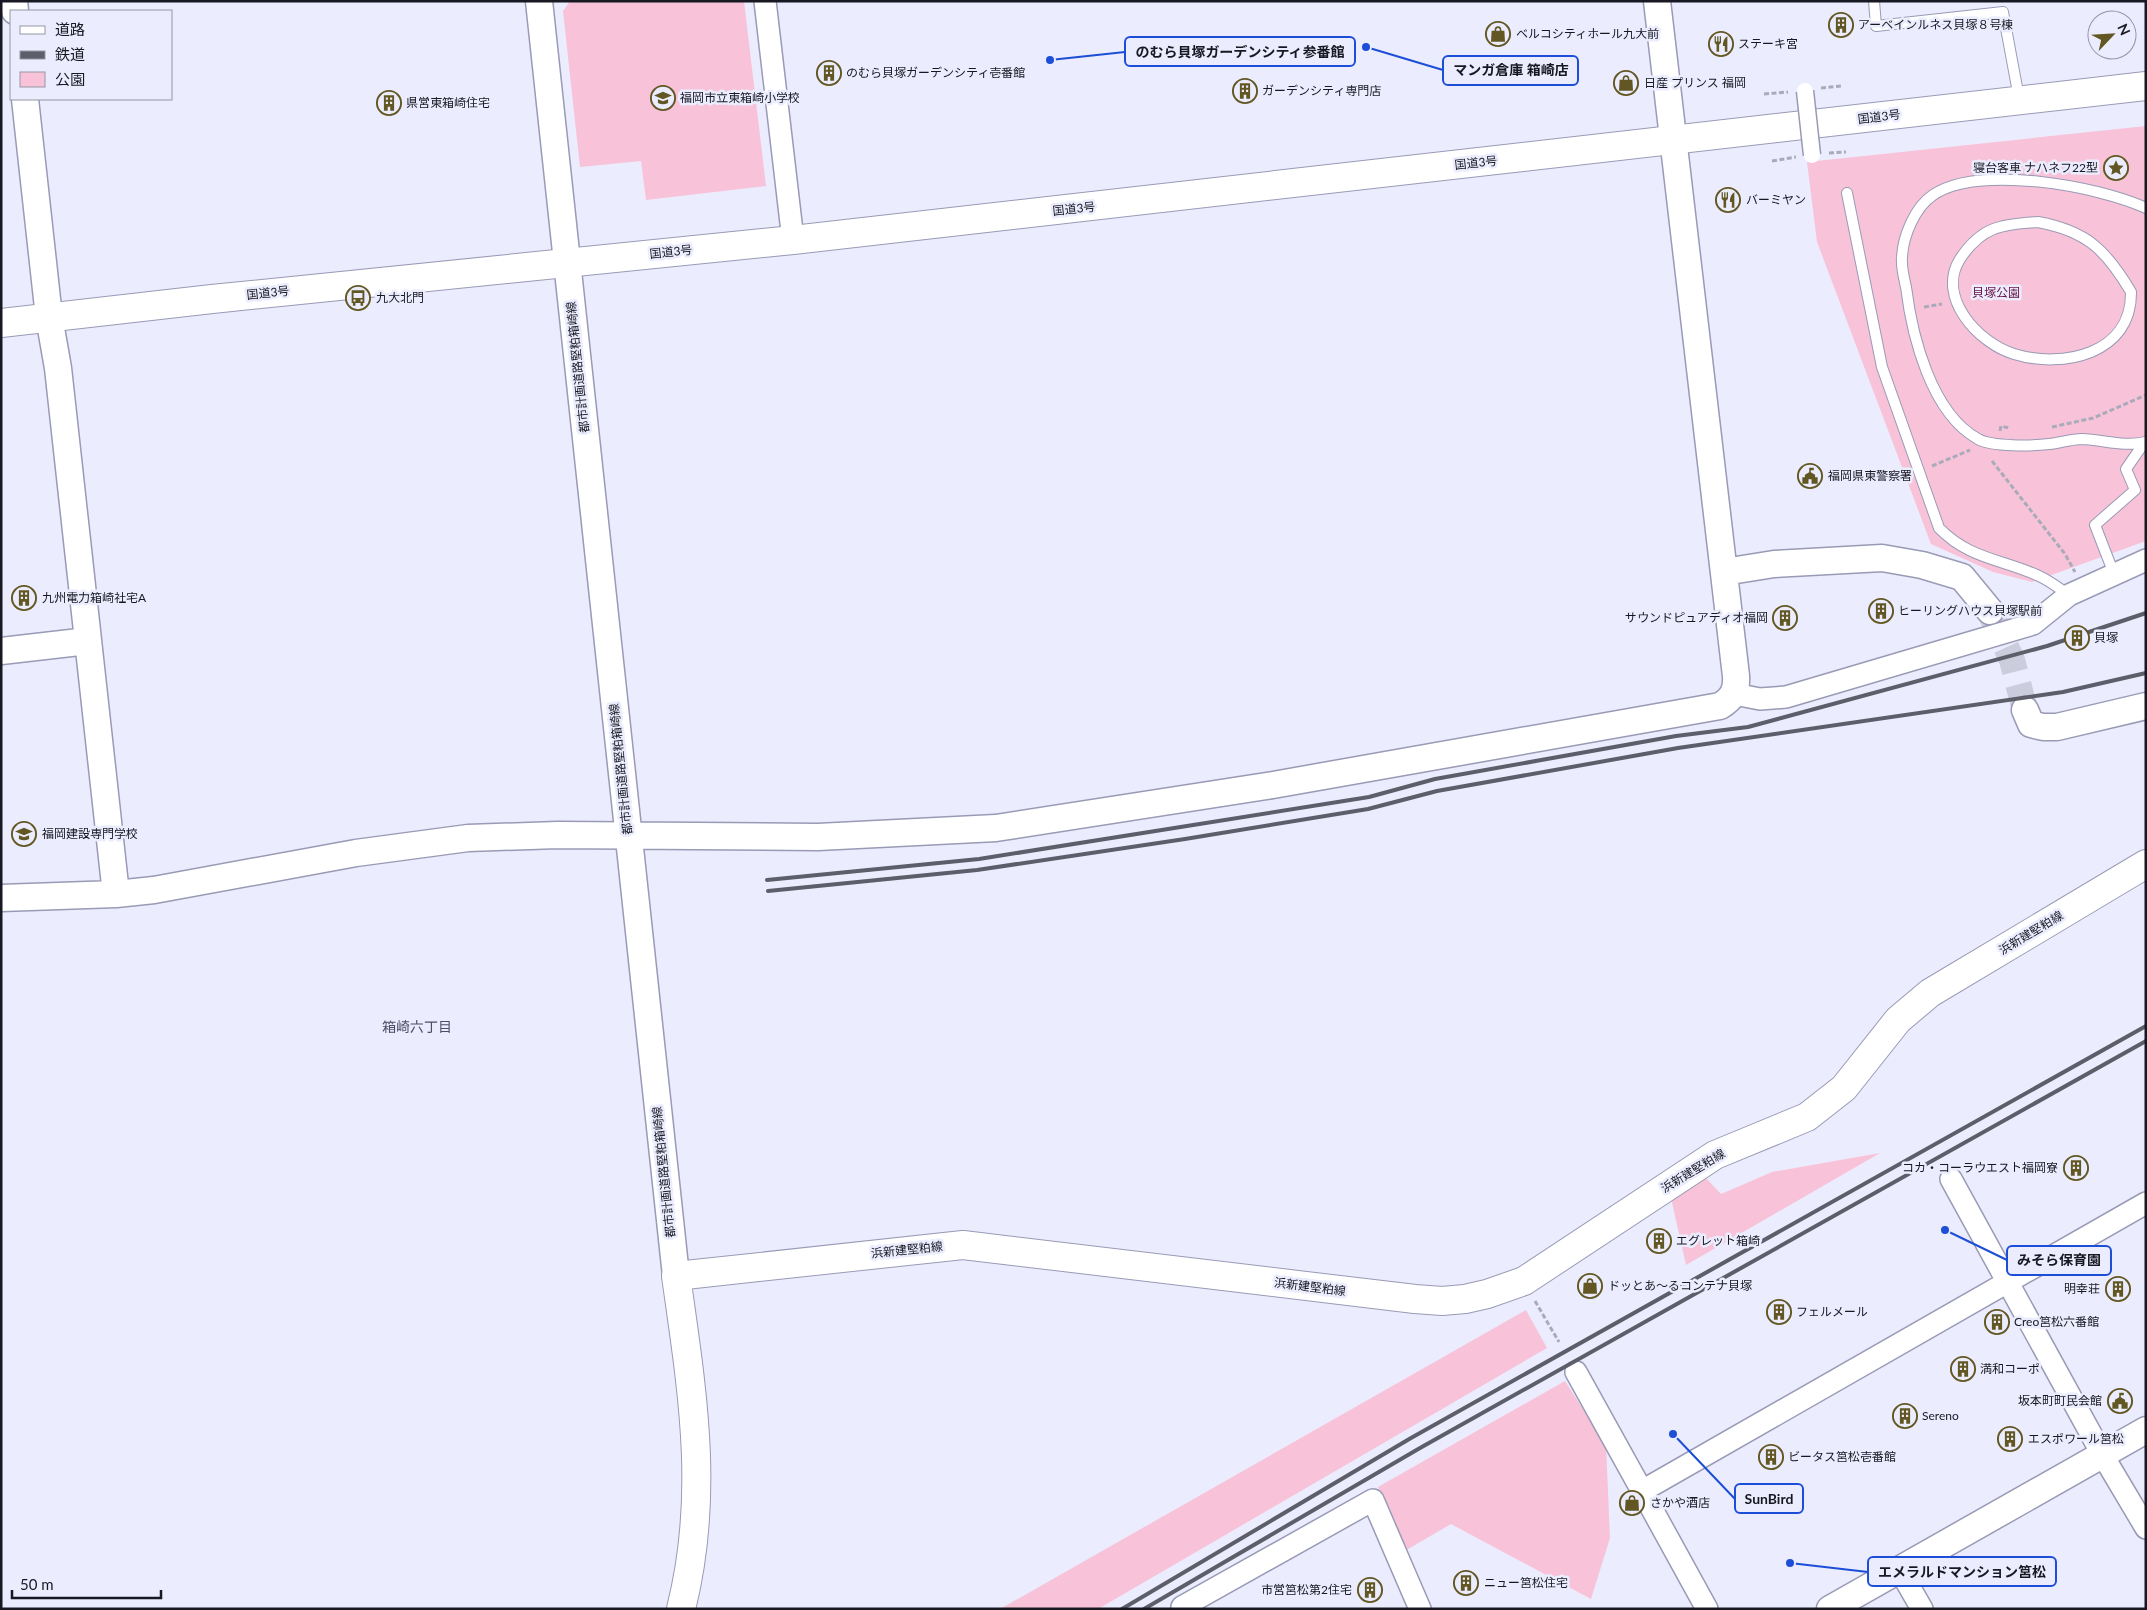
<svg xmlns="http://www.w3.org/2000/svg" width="2147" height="1610" font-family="Lato,'Noto Sans JP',sans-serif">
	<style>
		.green { fill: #f8c3d8 }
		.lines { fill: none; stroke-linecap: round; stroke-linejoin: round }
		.tertiary-tunnel { stroke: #cbccdc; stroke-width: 26; stroke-dasharray: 26 13; stroke-linecap: butt }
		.service-casing { stroke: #999ab5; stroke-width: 12 }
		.minor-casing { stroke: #999ab5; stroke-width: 24 }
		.tertiary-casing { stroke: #999ab5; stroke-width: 29 }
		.secondary-casing { stroke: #999ab5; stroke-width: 30 }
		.trunk-casing { stroke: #999ab5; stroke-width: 30 }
		.path { stroke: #aaabba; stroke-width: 3; stroke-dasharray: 5 2.5; stroke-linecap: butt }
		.service { stroke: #fff; stroke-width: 10 }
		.minor { stroke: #fff; stroke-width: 21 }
		.tertiary { stroke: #fff; stroke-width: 26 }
		.secondary { stroke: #fff; stroke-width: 28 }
		.trunk { stroke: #fff; stroke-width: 28 }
		.rail { stroke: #5d5e6a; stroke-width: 4 }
		.pedestrian-bridge-casing { stroke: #999ab5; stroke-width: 19; stroke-linecap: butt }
		.pedestrian-bridge { stroke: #fff; stroke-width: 16 }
		.labels { text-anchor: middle; stroke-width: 5; stroke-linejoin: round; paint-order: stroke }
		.poi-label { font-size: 12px; fill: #171822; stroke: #ebecfd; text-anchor: start }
		.street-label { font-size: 12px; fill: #171822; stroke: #ebecfd }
		.park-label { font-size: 12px; fill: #671141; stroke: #ebecfd }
		.neighbourhood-label { font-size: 14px; fill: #4d4e66; stroke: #ebecfd }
		.leader { fill: none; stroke: #1d4ed8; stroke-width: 2 }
		.callout-dot { fill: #1d4ed8; stroke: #ebecfd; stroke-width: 2 }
		.callout { fill: #ebecfd; stroke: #1d4ed8; stroke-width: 2 }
		.callout-label { font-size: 14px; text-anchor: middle; font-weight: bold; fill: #171822 }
	</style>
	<rect width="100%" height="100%" fill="#ebecfd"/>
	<path class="green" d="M570,1H744L766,186L646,200L641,161L580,167L563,11Z
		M2146,126V541L2032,582L1993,572L1931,544L1817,242L1807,162Z
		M1880,1153L1686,1265L1671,1198L1706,1178L1721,1194L1772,1172Z
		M1526,1310L1547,1348L1098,1609H1000Z
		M1565,1381L1606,1445L1610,1538L1591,1599L1451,1524L1403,1552L1378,1487Z"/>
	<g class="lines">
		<path class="tertiary-tunnel" d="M1990,612L2012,660L2025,710"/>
		<defs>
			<path id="service" d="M1874,1L1876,26L2003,12L2019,98
				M1847,193L1882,367L1939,528C1969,559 2002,559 2039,576C2050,581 2060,589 2069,595
				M2146,208C2098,186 1979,164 1933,195C1915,207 1903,236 1902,257C1901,267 1904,278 1906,287C1912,336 1931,413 1978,439C1992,447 2033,446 2049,444C2060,443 2071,439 2082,439C2105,440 2123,447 2146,442
				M2038,222C2087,231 2106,250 2131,292C2132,354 2063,369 2014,354C1978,343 1936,297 1960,259C1981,227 2001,224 2038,222Z
				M2114,574L2095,525L2135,490L2126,469L2144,443"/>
			<path id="minor" d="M765,1L793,240
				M1734,694L1760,699L1786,697L2033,624L2069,595L2146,560
				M1951,1179L2102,1454L2146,1528
				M1576,1372L1642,1491L2146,1203
				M1642,1491L1707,1609
				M1899,1569L1922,1609
				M1183,1609L1182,1607L1373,1500L1420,1609"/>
			<path id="tertiary" d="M14,1L15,11
				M539,1L676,1276
				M25,99L49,317L58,368L116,894
				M1724,572L1774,564L1882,558L1922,565L1962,577L1990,611
				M1,651L88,641
				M2025,710L2031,724L2043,727H2057L2146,706
				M1,898L116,894L154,890L356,853L468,838L558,835L818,837L996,828L1273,785L1720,706C1732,699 1737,691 1736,676L1657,1
				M1830,1609L2146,1430"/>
			<path id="secondary" d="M681,1609C710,1494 692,1390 676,1276L963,1245L1415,1299L1442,1301L1465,1299L1487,1294L1524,1281L1715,1155L1807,1117L1844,1088L1898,1020L1930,993L2146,864"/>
			<path id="trunk" d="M1,323L212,299L793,240L2146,86"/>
		</defs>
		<use href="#service" class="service-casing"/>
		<use href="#minor" class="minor-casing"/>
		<use href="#tertiary" class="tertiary-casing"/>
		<use href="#secondary" class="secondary-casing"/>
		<use href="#trunk" class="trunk-casing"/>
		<path class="path" d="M1821,88L1842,86
			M1764,94L1788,92
			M1829,153L1846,152
			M1772,161L1796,157
			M1924,307L1942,304
			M2052,427L2093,418L2146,395
			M2000,431L2001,426L2009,428
			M1992,461L2065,554L2075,572
			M1932,466L1970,450
			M1535,1301L1559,1342"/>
		<use href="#service" class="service"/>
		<use href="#minor" class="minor"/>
		<use href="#tertiary" class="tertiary"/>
		<use href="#secondary" class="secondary"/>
		<use href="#trunk" class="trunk"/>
		<path class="rail" d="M767,880L979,859L1369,797L1435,779L1676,736L1748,727L2047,646L2146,613
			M768,891L977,870L1185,839L1368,809L1437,791L1678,748L2063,692L2146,673
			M1122,1609L1411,1438L2146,1026
			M1144,1609L1420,1448L2146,1041"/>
		<defs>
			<path id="pedestrian-bridge" d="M1805,91L1812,155"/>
		</defs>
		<use href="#pedestrian-bridge" class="pedestrian-bridge-casing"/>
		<use href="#pedestrian-bridge" class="pedestrian-bridge"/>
	</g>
	<defs>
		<symbol id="building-ring" viewBox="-11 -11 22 22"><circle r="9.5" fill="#ebecfd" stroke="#625723" stroke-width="1.5"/><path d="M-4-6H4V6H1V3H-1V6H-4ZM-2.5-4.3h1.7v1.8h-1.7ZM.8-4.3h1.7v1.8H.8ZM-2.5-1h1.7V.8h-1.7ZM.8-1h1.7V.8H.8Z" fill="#625723"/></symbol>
		<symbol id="shop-ring" viewBox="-11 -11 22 22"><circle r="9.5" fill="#ebecfd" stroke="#625723" stroke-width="1.5"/><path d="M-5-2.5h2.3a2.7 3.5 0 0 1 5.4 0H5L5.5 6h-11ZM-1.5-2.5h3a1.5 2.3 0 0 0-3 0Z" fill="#625723"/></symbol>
		<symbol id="restaurant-ring" viewBox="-11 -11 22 22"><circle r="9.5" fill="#ebecfd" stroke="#625723" stroke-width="1.5"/><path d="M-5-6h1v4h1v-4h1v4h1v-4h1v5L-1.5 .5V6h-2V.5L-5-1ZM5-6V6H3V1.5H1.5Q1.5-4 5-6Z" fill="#625723"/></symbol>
		<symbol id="school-ring" viewBox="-11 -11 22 22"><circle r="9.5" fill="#ebecfd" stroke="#625723" stroke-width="1.5"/><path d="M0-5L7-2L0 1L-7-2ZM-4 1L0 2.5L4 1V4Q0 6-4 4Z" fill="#625723"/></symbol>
		<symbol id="sight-ring" viewBox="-11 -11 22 22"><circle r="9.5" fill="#ebecfd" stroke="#625723" stroke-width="1.5"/><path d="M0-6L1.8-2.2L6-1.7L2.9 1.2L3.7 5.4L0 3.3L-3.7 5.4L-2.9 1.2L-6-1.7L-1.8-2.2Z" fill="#625723"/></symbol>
		<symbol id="bus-ring" viewBox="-11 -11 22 22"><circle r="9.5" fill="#ebecfd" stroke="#625723" stroke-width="1.5"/><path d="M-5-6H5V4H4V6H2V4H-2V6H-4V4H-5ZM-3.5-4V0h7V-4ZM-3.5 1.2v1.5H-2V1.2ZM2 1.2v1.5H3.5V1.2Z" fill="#625723"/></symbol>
		<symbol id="civic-ring" viewBox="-11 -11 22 22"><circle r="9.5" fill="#ebecfd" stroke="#625723" stroke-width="1.5"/><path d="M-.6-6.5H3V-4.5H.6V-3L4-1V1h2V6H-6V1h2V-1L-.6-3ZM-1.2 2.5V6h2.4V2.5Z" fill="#625723"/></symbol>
		<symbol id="university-ring" viewBox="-11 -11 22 22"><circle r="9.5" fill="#ebecfd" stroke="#625723" stroke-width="1.5"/><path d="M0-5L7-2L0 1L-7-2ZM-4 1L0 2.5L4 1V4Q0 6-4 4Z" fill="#625723"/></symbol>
	</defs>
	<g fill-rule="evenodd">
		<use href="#building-ring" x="1827" y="11" width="28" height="28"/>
		<use href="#shop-ring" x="1484" y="20" width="28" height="28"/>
		<use href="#restaurant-ring" x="1707" y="30" width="28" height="28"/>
		<use href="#building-ring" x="815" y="59" width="28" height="28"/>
		<use href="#shop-ring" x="1612" y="69" width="28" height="28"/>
		<use href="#building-ring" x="1231" y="77" width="28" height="28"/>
		<use href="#school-ring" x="649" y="84" width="28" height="28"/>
		<use href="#building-ring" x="375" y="89" width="28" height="28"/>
		<use href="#sight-ring" x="2102" y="154" width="28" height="28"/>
		<use href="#restaurant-ring" x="1714" y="186" width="28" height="28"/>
		<use href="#bus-ring" x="344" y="284" width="28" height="28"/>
		<use href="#civic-ring" x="1796" y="462" width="28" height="28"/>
		<use href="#building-ring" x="10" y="584" width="28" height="28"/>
		<use href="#building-ring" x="1867" y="597" width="28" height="28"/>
		<use href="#building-ring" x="1771" y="604" width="28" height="28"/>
		<use href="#building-ring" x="2063" y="624" width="28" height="28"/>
		<use href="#university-ring" x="10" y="820" width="28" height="28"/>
		<use href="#building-ring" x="2062" y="1154" width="28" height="28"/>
		<use href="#building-ring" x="1645" y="1227" width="28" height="28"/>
		<use href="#shop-ring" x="1576" y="1272" width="28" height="28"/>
		<use href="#building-ring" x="2104" y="1275" width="28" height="28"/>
		<use href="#building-ring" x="1765" y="1298" width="28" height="28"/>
		<use href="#building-ring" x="1983" y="1308" width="28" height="28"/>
		<use href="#building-ring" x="1949" y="1355" width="28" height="28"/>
		<use href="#civic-ring" x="2106" y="1387" width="28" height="28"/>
		<use href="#building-ring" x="1891" y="1402" width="28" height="28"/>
		<use href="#building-ring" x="1996" y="1425" width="28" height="28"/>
		<use href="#building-ring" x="1757" y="1443" width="28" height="28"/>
		<use href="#shop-ring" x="1618" y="1489" width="28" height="28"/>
		<use href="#building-ring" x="1452" y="1569" width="28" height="28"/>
		<use href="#building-ring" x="1356" y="1576" width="28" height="28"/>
	</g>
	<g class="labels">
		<g class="poi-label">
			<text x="1858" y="29">アーベインルネス貝塚８号棟</text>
			<text x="1516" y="38">ベルコシティホール九大前</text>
			<text x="1738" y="48">ステーキ宮</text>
			<text x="846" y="77">のむら貝塚ガーデンシティ壱番館</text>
			<text x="1644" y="87">日産 プリンス 福岡</text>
			<text x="1262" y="95">ガーデンシティ専門店</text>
			<text x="680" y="102">福岡市立東箱崎小学校</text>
			<text x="406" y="107">県営東箱崎住宅</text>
			<text x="2098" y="172" text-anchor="end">寝台客車 ナハネフ22型</text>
			<text x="1746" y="204">バーミヤン</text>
			<text x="376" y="302">九大北門</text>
			<text x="1828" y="480">福岡県東警察署</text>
			<text x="42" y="602">九州電力箱崎社宅A</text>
			<text x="1898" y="615">ヒーリングハウス貝塚駅前</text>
			<text x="1768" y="622" text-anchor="end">サウンドピュアディオ福岡</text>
			<text x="2094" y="642">貝塚</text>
			<text x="42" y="838">福岡建設専門学校</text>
			<text x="2058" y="1172" text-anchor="end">コカ・コーラウエスト福岡寮</text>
			<text x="1676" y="1245">エグレット箱崎</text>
			<text x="1608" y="1290">ドッとあ～るコンテナ貝塚</text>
			<text x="2100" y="1293" text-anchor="end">明幸荘</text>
			<text x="1796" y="1316">フェルメール</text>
			<text x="2014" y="1326">Creo筥松六番館</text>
			<text x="1980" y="1373">満和コーポ</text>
			<text x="2102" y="1405" text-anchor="end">坂本町町民会館</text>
			<text x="1922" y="1420">Sereno</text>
			<text x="2028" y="1443">エスポワール筥松</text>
			<text x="1788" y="1461">ビータス筥松壱番館</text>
			<text x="1650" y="1507">さかや酒店</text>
			<text x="1484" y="1587">ニュー筥松住宅</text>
			<text x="1352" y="1594" text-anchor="end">市営筥松第2住宅</text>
		</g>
		<g class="street-label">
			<text transform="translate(1879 117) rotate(-7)" y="4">国道3号</text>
			<text transform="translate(1476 163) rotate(-6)" y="4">国道3号</text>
			<text transform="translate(1074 209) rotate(-6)" y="4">国道3号</text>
			<text transform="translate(671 252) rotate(-6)" y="4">国道3号</text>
			<text transform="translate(268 293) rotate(-6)" y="4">国道3号</text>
			<text transform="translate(578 367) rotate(-96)" y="4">都市計画道路堅粕箱崎線</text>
			<text transform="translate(621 769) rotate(-96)" y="4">都市計画道路堅粕箱崎線</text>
			<text transform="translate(2031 933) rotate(-31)" y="4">浜新建堅粕線</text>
			<text transform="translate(1693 1171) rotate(-31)" y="4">浜新建堅粕線</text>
			<text transform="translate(664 1172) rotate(-96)" y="4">都市計画道路堅粕箱崎線</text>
			<text transform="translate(907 1250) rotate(-6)" y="4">浜新建堅粕線</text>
			<text transform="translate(1310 1287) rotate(7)" y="4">浜新建堅粕線</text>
		</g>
		<g class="park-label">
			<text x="1996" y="297">貝塚公園</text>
		</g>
		<g class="neighbourhood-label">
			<text x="417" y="1032">箱崎六丁目</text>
		</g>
	</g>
	<path class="leader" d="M1050 60L1125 52M1366 47L1443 70M1945 1230L2007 1260M1673 1434L1735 1499M1790 1563L1868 1572"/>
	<g class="callout-dot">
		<circle cx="1050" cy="60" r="5"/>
		<circle cx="1366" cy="47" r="5"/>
		<circle cx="1945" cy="1230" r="5"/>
		<circle cx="1673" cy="1434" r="5"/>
		<circle cx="1790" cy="1563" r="5"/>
	</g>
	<g class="callout">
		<rect x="1125" y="37" width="230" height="29" rx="5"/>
		<rect x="1443" y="56" width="135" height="29" rx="5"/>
		<rect x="2007" y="1246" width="104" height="29" rx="5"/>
		<rect x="1735" y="1484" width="68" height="29" rx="5"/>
		<rect x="1868" y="1557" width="188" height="29" rx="5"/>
	</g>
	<g class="callout-label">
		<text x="1240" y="57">のむら貝塚ガーデンシティ参番館</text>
		<text x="1511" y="75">マンガ倉庫 箱崎店</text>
		<text x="2059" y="1265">みそら保育園</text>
		<text x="1769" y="1504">SunBird</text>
		<text x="1962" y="1577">エメラルドマンション筥松</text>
	</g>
	<rect width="2147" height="1610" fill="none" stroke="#171822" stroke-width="5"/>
	<rect x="10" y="10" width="162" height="90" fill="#ebecfd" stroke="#9697a5"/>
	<rect x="20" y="26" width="25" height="8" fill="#ffffff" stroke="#9697a5"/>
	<text x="55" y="35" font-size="15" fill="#171822">道路</text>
	<rect x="20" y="51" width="25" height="8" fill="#5d5e6a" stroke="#9697a5"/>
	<text x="55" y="60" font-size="15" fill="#171822">鉄道</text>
	<rect x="20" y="72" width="25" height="15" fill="#f8c3d8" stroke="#9697a5"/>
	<text x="55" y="85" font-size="15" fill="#171822">公園</text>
	<g transform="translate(2112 35) rotate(65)"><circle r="24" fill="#ebecfd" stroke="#9697a5"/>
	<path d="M0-4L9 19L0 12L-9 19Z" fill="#625723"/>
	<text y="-8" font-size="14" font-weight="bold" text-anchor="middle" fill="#171822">N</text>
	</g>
	<path d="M12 1590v8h149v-8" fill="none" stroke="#171822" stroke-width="2.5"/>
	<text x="20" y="1590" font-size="15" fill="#171822" stroke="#ebecfd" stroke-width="4" paint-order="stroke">50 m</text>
</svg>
